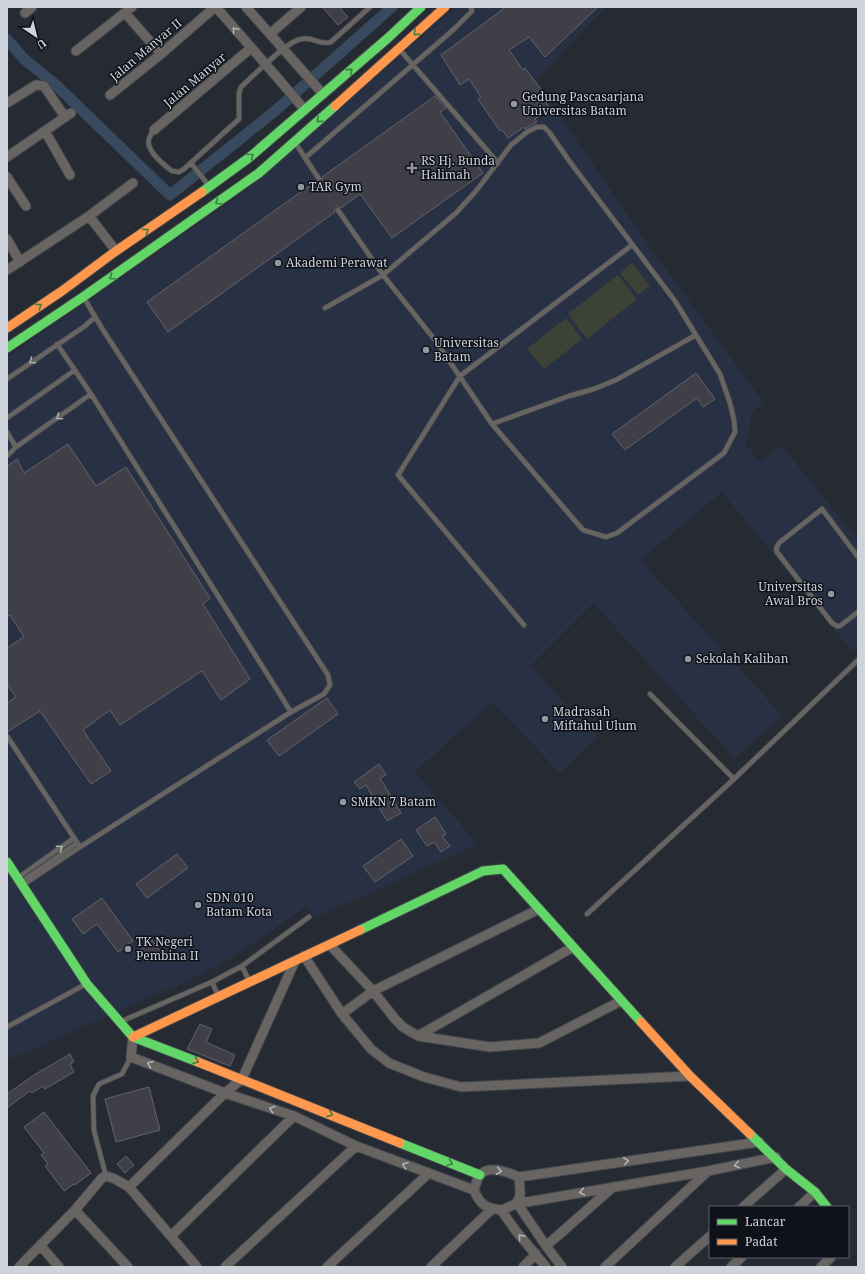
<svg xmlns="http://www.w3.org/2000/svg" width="865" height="1274" font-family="'Noto Serif',serif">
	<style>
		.built { fill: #283043 }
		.pitch { fill: #3c4235 }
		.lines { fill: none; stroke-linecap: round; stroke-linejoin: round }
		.canal { stroke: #374a60; stroke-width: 11 }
		.building { fill: #403f48; stroke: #62636a }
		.lane-casing { stroke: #42464c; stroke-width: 6 }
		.street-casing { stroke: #42464c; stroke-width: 11 }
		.fast-casing { stroke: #42464c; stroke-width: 11 }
		.slow-casing { stroke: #42464c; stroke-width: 11 }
		.lane { stroke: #676462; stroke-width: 4.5 }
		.street { stroke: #676462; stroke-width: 9 }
		.fast { stroke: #63d668; stroke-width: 9 }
		.slow { stroke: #ff974d; stroke-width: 9 }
		.oneway { stroke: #afb2b7 }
		.oneway2 { stroke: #3d7d44 }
		.poi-dot { fill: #9398a0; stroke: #0e1117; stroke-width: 1.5 }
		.labels { text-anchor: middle; stroke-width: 3; stroke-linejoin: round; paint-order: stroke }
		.street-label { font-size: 12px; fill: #ced3dc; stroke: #0e1117 }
		.poi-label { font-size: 12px; fill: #ced3dc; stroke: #0e1117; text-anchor: start }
	</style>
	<rect width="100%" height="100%" fill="#262a32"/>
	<path class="built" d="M456,7H607L536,80L644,239L764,403L753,411L746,444L760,462L781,445L858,540V648L853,652L722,492L640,560L782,715L735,759L593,603L530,666L598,737L560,773L492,702L415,772L478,844L315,918L307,906L238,954L196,977L7,1061V357L243,193Z"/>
	<path class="pitch" d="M632,263L650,286L638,295L620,273Z
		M618,275L637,299L587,339L568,314Z
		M566,318L582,339L544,369L527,349Z"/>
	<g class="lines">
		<path class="canal" d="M7,39L24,59L56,85L170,195L275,111L392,7"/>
	</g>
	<path class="building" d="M322,7H339L348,17L338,25Z
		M506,7H598L545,57L529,37L509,50L523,70L525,68L545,95L542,98L550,108L535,119L537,122L525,129L524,127L508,138L502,130L500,131L478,99L481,97L469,79L460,85L441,55Z
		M435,96L446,108L440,112L483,173L392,238L360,194L341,208L338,206L336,207L334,210L335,212L168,332L147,302L316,181L319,183L321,182L323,179L322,177Z
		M696,373L715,399L703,407L697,398L625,450L612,434Z
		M68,444L96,486L126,467L210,598L203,604L250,679L221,700L202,671L120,725L110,710L83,730L111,771L91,784L40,711L7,732V703L16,697L7,685V648L24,637L10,615L7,617V466L17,459L24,473Z
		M327,698L338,714L279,756L267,740Z
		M379,764L386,775L380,778L401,813L387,821L366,785L360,789L354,782Z
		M435,817L446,834L442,836L450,846L441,852L434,842L427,846L416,830Z
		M401,839L413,856L375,882L363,866Z
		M177,854L188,868L147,898L136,884Z
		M102,898L133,941L118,952L97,924L83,934L72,919Z
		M152,940L161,952L148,962L139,951Z
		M200,1024L212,1029L206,1042L235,1055L230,1066L187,1049Z
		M70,1054L74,1062L70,1064L74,1072L45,1089L43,1086L32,1093L30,1091L7,1108V1094L34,1075Z
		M149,1087L160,1130L116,1142L105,1099Z
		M44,1112L91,1173L75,1185L74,1184L64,1191L45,1166L48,1164L41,1155L44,1153L24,1127Z
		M126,1156L134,1165L125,1173L117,1164Z"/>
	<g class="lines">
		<defs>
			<path id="lane" d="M400,50L498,163
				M154,130C151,134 147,140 149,145C151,154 164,165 172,171L179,172L184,169L239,119V93L241,87C253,76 287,41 301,39C312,36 321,46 331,42L370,7
				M296,144L319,179
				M305,158L453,30L472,11L471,7
				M191,163L209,186
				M84,298L103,330L328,675L330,685L324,694L291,712
				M325,308L383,275L456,213L476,191L511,145L527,132L537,127H544L549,132L570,162L675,301L720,374L730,403L734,420L735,432L724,453L617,533L606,537L583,530L492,424L435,340L383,275L338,210
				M7,379L85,326L95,317
				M7,418L75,370
				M492,424L569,396L594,389L616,380L696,335
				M7,432L16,447
				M7,456L16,447L91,394
				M858,557L822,509L779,543L776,549L777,552L832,623L837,626H840L858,612
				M524,625L398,475L460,376L632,245
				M650,694L734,779
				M7,736L80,847L291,712L91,394L57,344
				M19,877L74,838
				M21,882L77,843
				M23,885L80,847
				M587,914L734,779L858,660
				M242,966L249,981
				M218,995L212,982L242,966L309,917
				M122,1021L212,982
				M7,1027L86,984
				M106,1176L94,1131L93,1096L99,1084L122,1074L131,1057"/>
			<path id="street" d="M216,7L275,75L305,110
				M246,7L323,94
				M25,13L32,7
				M125,13L161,54
				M270,34L301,7
				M76,51L132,7
				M110,95L161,54L215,7
				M7,103L36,85L44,86L65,117
				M154,130L251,48
				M45,131L70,175
				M7,157L71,113
				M7,177L26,206
				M89,216L116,251
				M7,239L20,262
				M7,270L89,216L133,183
				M330,945L373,991L395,1019L403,1027L418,1036L490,1047L539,1043L621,1001
				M304,956L342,1014L371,1049L389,1063L424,1077L461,1087L690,1076
				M342,1014L373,991L539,909
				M418,1036L573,947
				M133,1037L131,1057L225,1093L294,1116L356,1146L474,1190C480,1205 486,1208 501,1210L516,1231L546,1267
				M129,1187L225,1093L242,1079L295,961
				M474,1190C476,1185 477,1178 480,1175C489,1164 509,1173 519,1177L759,1142
				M518,1200L527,1202L708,1171L776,1157
				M517,1203L546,1246L562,1267
				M743,1207L786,1169
				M799,1207L815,1192
				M75,1210L128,1267
				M501,1210C506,1208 513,1206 516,1203C523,1198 519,1184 519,1177
				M171,1236L294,1116
				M40,1245L59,1267
				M546,1246L613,1187
				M19,1267L75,1210L102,1178L106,1176L115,1179L129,1187L197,1267
				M225,1267L356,1146
				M327,1267L428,1174
				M431,1267L492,1209
				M523,1267L536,1254
				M605,1267L708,1171
				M675,1267L710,1236
				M731,1267L742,1257
				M821,1267L831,1257"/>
			<path id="fast" d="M202,192L250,157L388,38L421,7
				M7,348L83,297L259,173L335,106
				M7,862L87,984L133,1037L198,1062
				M360,930L483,871L503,869L641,1022
				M750,1134L786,1169L815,1192L827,1207
				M400,1143L480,1175"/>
			<path id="slow" d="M335,106L445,7
				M7,328L62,291L116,251L202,192
				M641,1022L690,1076L750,1134
				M133,1037L360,930
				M198,1062L400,1143"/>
		</defs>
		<use href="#lane" class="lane-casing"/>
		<use href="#street" class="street-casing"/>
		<use href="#fast" class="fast-casing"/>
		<use href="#slow" class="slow-casing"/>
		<use href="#lane" class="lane"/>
		<use href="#street" class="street"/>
		<use href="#fast" class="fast"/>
		<use href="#slow" class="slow"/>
	</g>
	<defs><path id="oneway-chevron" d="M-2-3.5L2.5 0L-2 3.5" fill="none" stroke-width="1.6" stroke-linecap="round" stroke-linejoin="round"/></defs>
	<g class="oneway">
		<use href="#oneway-chevron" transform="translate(235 30) rotate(-131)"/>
		<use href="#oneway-chevron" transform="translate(32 361) rotate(145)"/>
		<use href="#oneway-chevron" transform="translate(59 417) rotate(145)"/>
		<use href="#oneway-chevron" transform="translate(60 848) rotate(-35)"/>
		<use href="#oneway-chevron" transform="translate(150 1064) rotate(-159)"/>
		<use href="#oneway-chevron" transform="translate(272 1109) rotate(-161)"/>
		<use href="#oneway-chevron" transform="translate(626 1161) rotate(-8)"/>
		<use href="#oneway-chevron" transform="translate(405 1165) rotate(-159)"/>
		<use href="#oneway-chevron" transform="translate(737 1165) rotate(168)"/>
		<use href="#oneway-chevron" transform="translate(499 1171) rotate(8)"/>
		<use href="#oneway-chevron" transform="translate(582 1192) rotate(170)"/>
		<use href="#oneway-chevron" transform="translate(521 1237) rotate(-130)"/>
	</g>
	<g class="oneway2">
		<use href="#oneway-chevron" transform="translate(416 33) rotate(138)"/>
		<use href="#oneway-chevron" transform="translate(350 71) rotate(-41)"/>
		<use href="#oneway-chevron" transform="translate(319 120) rotate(138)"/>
		<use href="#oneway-chevron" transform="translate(251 156) rotate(-39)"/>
		<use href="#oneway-chevron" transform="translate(218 202) rotate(145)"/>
		<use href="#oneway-chevron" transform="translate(146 231) rotate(-34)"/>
		<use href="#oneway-chevron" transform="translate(112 277) rotate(145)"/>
		<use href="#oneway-chevron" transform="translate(39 306) rotate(-34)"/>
		<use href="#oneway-chevron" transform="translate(196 1061) rotate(22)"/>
		<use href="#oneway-chevron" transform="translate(330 1114) rotate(22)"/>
		<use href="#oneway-chevron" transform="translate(450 1163) rotate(22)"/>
	</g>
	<g class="poi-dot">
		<circle cx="514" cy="104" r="4"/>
		<path d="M410 162h4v4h4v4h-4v4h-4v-4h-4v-4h4z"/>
		<circle cx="301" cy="187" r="4"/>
		<circle cx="278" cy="263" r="4"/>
		<circle cx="426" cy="350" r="4"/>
		<circle cx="831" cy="594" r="4"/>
		<circle cx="688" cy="659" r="4"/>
		<circle cx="545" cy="719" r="4"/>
		<circle cx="343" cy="802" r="4"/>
		<circle cx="198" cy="905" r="4"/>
		<circle cx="128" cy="949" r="4"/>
	</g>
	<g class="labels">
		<g class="street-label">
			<text transform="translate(146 50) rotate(-40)" y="4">Jalan Manyar II</text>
			<text transform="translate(195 80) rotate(-40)" y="4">Jalan Manyar</text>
		</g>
		<g class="poi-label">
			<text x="522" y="101">Gedung Pascasarjana<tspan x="522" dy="14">Universitas Batam</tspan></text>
			<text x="421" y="165">RS Hj. Bunda<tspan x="421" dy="14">Halimah</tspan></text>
			<text x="309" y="191">TAR Gym</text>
			<text x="286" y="267">Akademi Perawat</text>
			<text x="434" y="347">Universitas<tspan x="434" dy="14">Batam</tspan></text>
			<text x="823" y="591" text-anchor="end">Universitas<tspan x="823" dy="14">Awal Bros</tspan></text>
			<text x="696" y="663">Sekolah Kaliban</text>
			<text x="553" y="716">Madrasah<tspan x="553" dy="14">Miftahul Ulum</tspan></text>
			<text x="351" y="806">SMKN 7 Batam</text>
			<text x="206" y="902">SDN 010<tspan x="206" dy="14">Batam Kota</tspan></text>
			<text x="136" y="946">TK Negeri<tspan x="136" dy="14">Pembina II</tspan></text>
		</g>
	</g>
	<rect width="865" height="1274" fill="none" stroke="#ced3dc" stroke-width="16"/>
	<rect x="709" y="1206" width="140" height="52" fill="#0e1117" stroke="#5b5f66"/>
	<rect x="717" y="1219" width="20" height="6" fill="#63d668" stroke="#5b5f66"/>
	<text x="745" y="1226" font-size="12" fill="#ced3dc">Lancar</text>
	<rect x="717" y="1239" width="20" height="6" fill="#ff974d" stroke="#5b5f66"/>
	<text x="745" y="1246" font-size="12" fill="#ced3dc">Padat</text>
	<g transform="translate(36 36) rotate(145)" stroke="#0e1117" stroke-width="3" paint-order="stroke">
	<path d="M0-3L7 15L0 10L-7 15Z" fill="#ced3dc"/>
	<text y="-6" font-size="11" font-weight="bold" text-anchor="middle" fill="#ced3dc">U</text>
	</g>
</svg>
